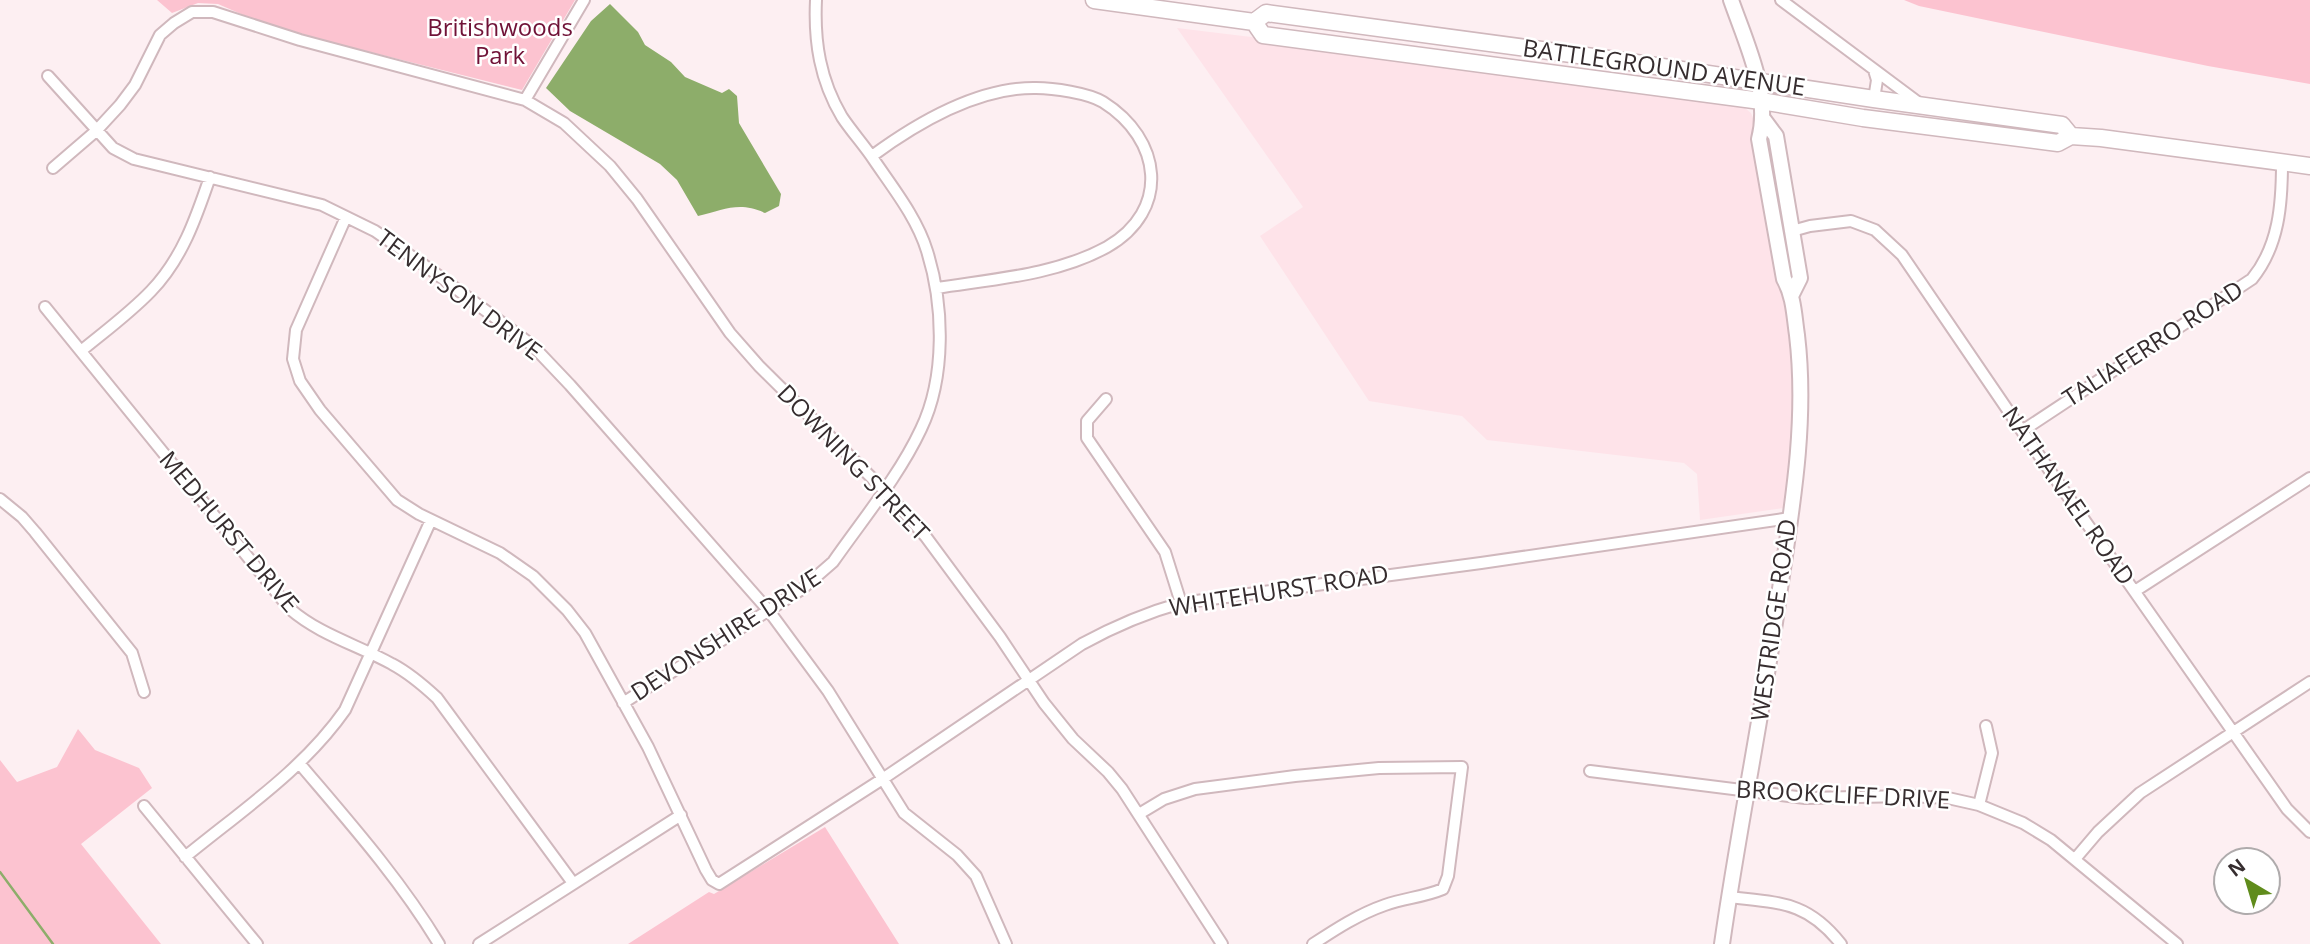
<svg xmlns="http://www.w3.org/2000/svg" width="2310" height="944" font-family="'Open Sans',sans-serif">
	<style>
		.built { fill: #fee3e9 }
		.green { fill: #fcc3d0 }
		.water { fill: #8dad6a }
		.lines { fill: none; stroke-linecap: round; stroke-linejoin: round }
		.stream { stroke: #8dad6a; stroke-width: 2.5 }
		.street-casing { stroke: #d0b8bd; stroke-width: 14 }
		.secondary-casing { stroke: #d0b8bd; stroke-width: 18 }
		.primary-casing { stroke: #d0b8bd; stroke-width: 19 }
		.street { stroke: #fff; stroke-width: 10 }
		.secondary { stroke: #fff; stroke-width: 14 }
		.primary { stroke: #fff; stroke-width: 16 }
		.labels { text-anchor: middle; stroke-width: 5; stroke-linejoin: round; paint-order: stroke }
		.park-label { font-size: 24px; fill: #701237; stroke: #fff }
		.street-label { font-size: 24px; fill: #362d2f; stroke: #fff }
	</style>
	<rect width="100%" height="100%" fill="#fdeff2"/>
	<path class="built" d="M1177,28L1398,55L1745,108L1751,113L1754,121L1791,346L1794,393L1791,462L1784,508L1700,520L1697,474L1684,463L1487,440L1462,416L1369,401L1260,236L1303,207Z"/>
	<path class="green" d="M157,0H575L522,90L330,42L257,21L218,4L198,3L172,13Z
		M1904,0H2310V84L2208,66L1919,6Z
		M78,729L95,750L139,768L152,788L81,844L161,944H0V760L17,782L57,767Z
		M825,827L899,944H628L709,892L714,894Z"/>
	<path class="water" d="M610,4L638,32L645,45L671,62L685,77L722,93L729,89L737,96L739,123L781,194L779,206L765,213C739,201 724,210 698,216L677,180L660,164L570,111L546,88L591,21Z"/>
	<g class="lines">
		<path class="stream" d="M0,872L53,944"/>
		<defs>
			<path id="street" d="M1781,0L1919,103
				M1874,70L1877,80L1874,99
				M48,76L113,148L134,159L322,205L375,231L431,270L532,345L570,385L769,611L828,691L904,813L957,855L976,876L1006,944
				M525,100L584,0
				M872,156C917,123 977,87 1036,88C1053,88 1088,93 1103,102C1162,139 1171,210 1107,247C1056,275 994,279 937,288
				M53,168L96,131L120,105L135,85L160,35L174,23L192,12H213L300,40L525,100L564,123L610,166L637,199L730,333L759,366L884,490L926,537L1000,637L1044,703L1073,739L1108,772L1122,789L1222,944
				M346,217L296,330L293,359L300,381L320,410L397,500L419,514L500,553L533,576L567,610L585,633L648,747L706,870L712,880L719,884L884,778L1082,644C1115,626 1145,613 1181,603L1481,563L1790,518
				M1792,231L1810,226L1851,221L1875,230L1902,255L2022,431L2287,809L2310,832
				M45,307L290,609C320,635 358,645 392,664C409,673 423,685 437,698L573,883
				M81,351C104,332 130,313 151,291C182,259 196,218 210,177
				M1106,399L1087,421V438L1165,552L1181,603
				M2022,431L2252,279C2279,246 2282,204 2282,163
				M0,499L22,517L35,532L132,653L144,692
				M2135,591L2310,478
				M623,703L802,589L833,562C863,519 899,476 921,429C946,377 944,305 927,251C917,218 893,188 874,160C864,145 852,132 842,117C820,80 814,42 816,0
				M299,763C349,822 399,878 439,944
				M1590,771L1805,798L1909,796L1948,798L1979,805L2023,823L2051,840L2177,944
				M1979,805L1992,753L1986,726
				M144,806L257,944
				M1139,814L1164,799L1195,789L1295,776L1379,768L1462,767L1448,876L1443,889C1424,897 1405,898 1385,905C1359,914 1336,929 1313,944
				M185,857C241,811 303,770 345,710L431,520
				M2075,859L2098,832L2140,793L2310,682
				M1729,897C1780,903 1807,901 1841,944
				M479,944L681,815"/>
			<path id="secondary" d="M1764,120L1776,136L1800,278L1792,294
				M1722,944C1738,832 1761,721 1777,609C1790,519 1808,427 1797,335C1794,315 1794,297 1784,279L1759,139C1771,94 1746,43 1731,0"/>
			<path id="primary" d="M1094,0L1254,22L1263,35L1761,101L1863,118L2058,143L2071,136L2101,138L2310,166
				M1254,22L1266,13L1623,61L1874,99L2062,125L2071,136"/>
		</defs>
		<use href="#street" class="street-casing"/>
		<use href="#secondary" class="secondary-casing"/>
		<use href="#primary" class="primary-casing"/>
		<use href="#street" class="street"/>
		<use href="#secondary" class="secondary"/>
		<use href="#primary" class="primary"/>
	</g>
	<g class="labels">
		<g class="park-label">
			<text x="500" y="36">Britishwoods<tspan x="500" dy="28">Park</tspan></text>
		</g>
		<g class="street-label">
			<text transform="translate(1664 68) rotate(8)" y="8">BATTLEGROUND AVENUE</text>
			<text transform="translate(459 295) rotate(37)" y="8">TENNYSON DRIVE</text>
			<text transform="translate(2153 344) rotate(-33)" y="8">TALIAFERRO ROAD</text>
			<text transform="translate(853 463) rotate(46)" y="8">DOWNING STREET</text>
			<text transform="translate(2068 496) rotate(55)" y="8">NATHANAEL ROAD</text>
			<text transform="translate(229 532) rotate(50)" y="8">MEDHURST DRIVE</text>
			<text transform="translate(1279 591) rotate(-9)" y="8">WHITEHURST ROAD</text>
			<text transform="translate(1774 620) rotate(-82)" y="8">WESTRIDGE ROAD</text>
			<text transform="translate(726 635) rotate(-33)" y="8">DEVONSHIRE DRIVE</text>
			<text transform="translate(1843 795) rotate(3)" y="8">BROOKCLIFF DRIVE</text>
		</g>
	</g>
	<g transform="translate(2247 881) rotate(322)"><circle r="33" fill="#ffffff" stroke="#afabac" stroke-width="2"/>
	<path d="M0-5L12 26L0 18L-12 26Z" fill="#608c1c"/>
	<text y="-10" font-size="19" font-weight="bold" text-anchor="middle" fill="#362d2f">N</text>
	</g>
</svg>
